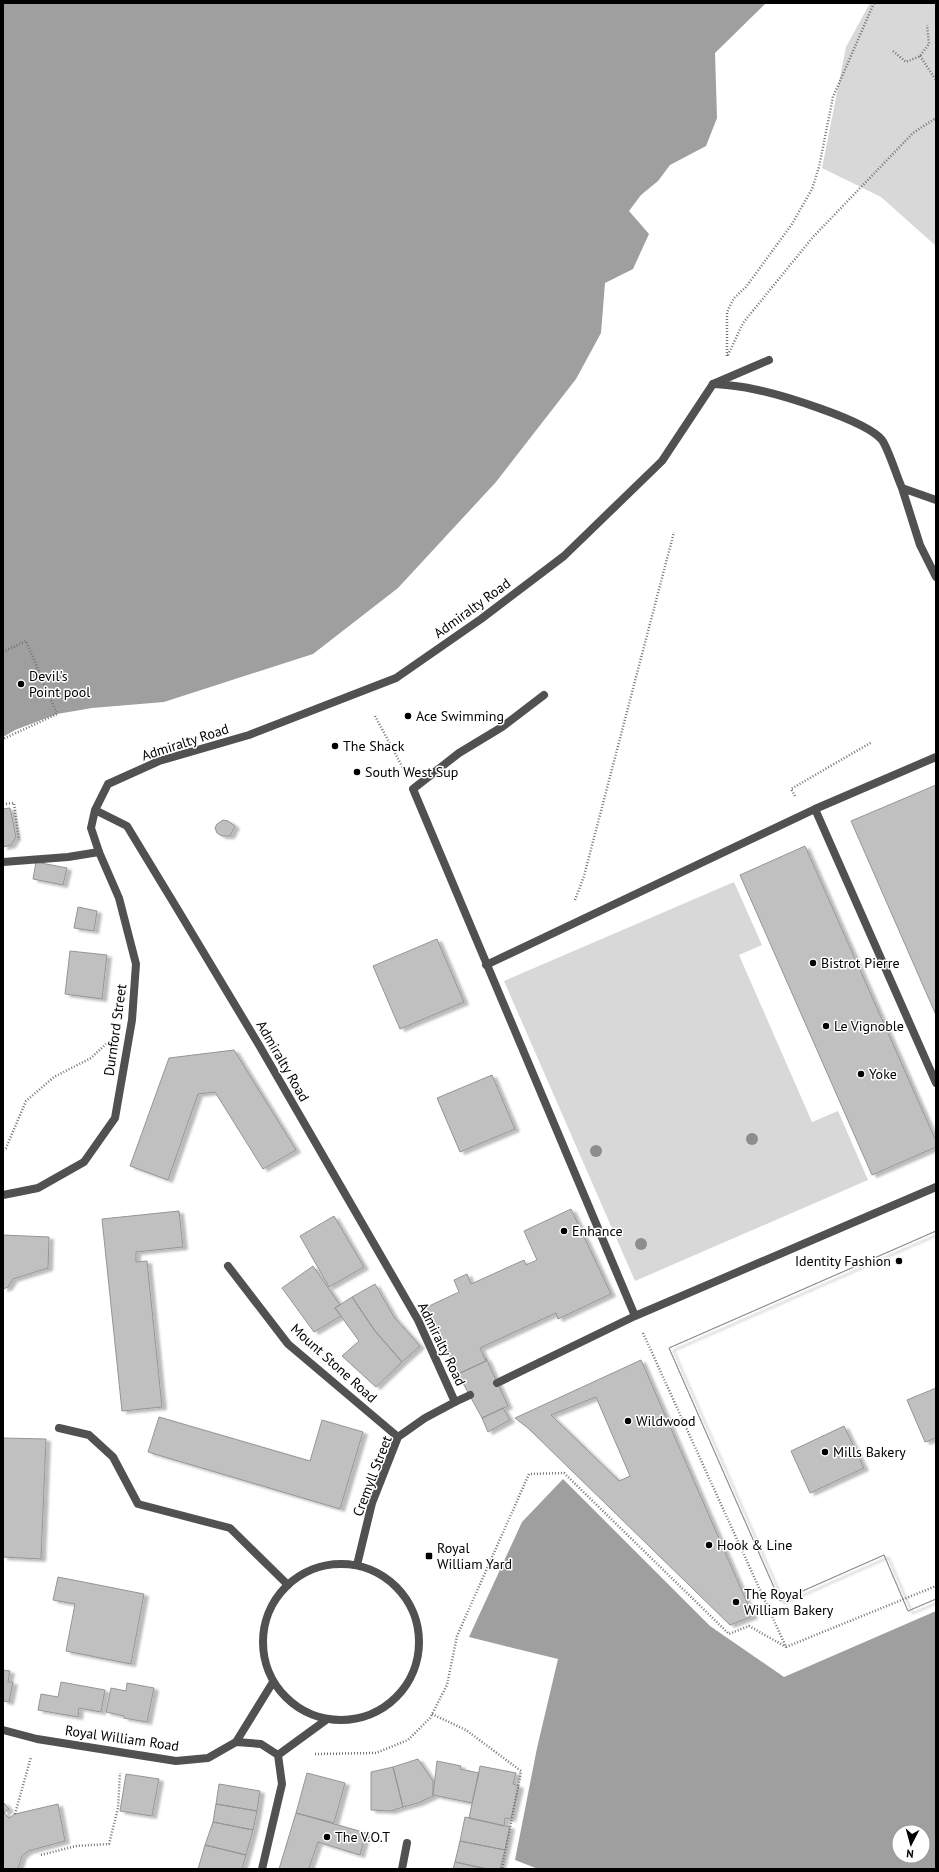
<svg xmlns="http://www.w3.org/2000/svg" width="939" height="1872" font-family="'PT Sans',sans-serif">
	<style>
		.green { fill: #d8d8d8 }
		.water { fill: #9f9f9f; fill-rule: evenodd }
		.building { fill: #c0c0c0; stroke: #959595; fill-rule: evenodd; filter: url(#shadow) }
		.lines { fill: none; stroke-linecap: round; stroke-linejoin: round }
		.path { stroke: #737373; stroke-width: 2.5; stroke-dasharray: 1 2; stroke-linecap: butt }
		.service { stroke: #515151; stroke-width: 8 }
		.minor { stroke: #515151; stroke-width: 8 }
		.tree { fill: #8d8d8d }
		.poi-dot { fill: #000; stroke: #fff; stroke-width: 1.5 }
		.labels { text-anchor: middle; stroke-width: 3; stroke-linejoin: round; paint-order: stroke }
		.street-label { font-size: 14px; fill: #000; stroke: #fff }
		.poi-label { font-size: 14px; fill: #000; stroke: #fff; text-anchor: start }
	</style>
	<defs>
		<filter id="shadow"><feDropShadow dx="4.5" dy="2.5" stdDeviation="1" flood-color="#0004"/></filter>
	</defs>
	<rect width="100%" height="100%" fill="#fff"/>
	<path class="green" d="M870,3H936V246L881,197L822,168L846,47Z
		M734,882L762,945L739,955L812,1122L838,1111L868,1180L635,1281L504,981Z"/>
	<path class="water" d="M3,3H766L715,53L717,118L706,146L670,165L658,181L641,195L629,211L649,234L633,269L605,283L601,333L576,379L496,482L398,588L313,654L164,702L92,708L57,714L15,730L3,737Z
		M563,1479L710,1626L784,1677L936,1611V1869H538L515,1860L537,1748L558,1659L469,1637L522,1522ZM899,1832H923V1856H899Z"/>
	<path class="building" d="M936,785V1015L851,821Z
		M10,808L16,837L11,845L3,847V809Z
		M223,820L228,821L235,826L230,836H222L217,833L215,828L217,824Z
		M805,846L936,1141V1147L872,1175L740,875Z
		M36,862L67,868L63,885L33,879Z
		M78,907L97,911L94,931L74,928Z
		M437,939L464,1002L400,1029L373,966Z
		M70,951L107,955L102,999L65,994Z
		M234,1050L296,1150L263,1169L215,1092L198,1094L168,1180L130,1166L169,1058Z
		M492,1075L515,1129L460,1152L437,1098Z
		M571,1209L611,1294L558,1319L556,1313L480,1348L486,1361L458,1374L427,1307L459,1292L454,1280L467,1274L471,1284L524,1260L526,1265L537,1260L524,1231Z
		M179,1211L183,1247L136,1252V1262L147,1261L162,1407L122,1411L102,1219Z
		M334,1216L364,1267L329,1287L300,1236Z
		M936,1231V1388L907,1400L925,1442L936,1438V1599L908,1611L884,1555L780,1601L669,1348ZM844,1426L864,1468L810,1493L791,1451Z
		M936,1231V1599L908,1611L884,1555L780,1601L669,1348Z
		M3,1235L49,1237L48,1268L13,1279L8,1287L3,1289Z
		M313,1266L340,1305L335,1308L341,1316L314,1332L282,1288Z
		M375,1284L394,1317L420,1346L402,1362L375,1331L352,1297Z
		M352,1297L375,1331L402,1362L376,1387L342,1356L359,1341L335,1308Z
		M486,1358L508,1406L482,1418L458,1374L486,1361Z
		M641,1360L753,1616L730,1625L528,1428L515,1418ZM596,1397L630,1476L619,1481L551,1415Z
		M503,1408L510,1420L488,1432L482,1418Z
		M159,1417L310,1461L322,1420L363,1432L340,1509L148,1452Z
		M3,1438L46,1439L41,1559L3,1557Z
		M58,1577L144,1594L131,1664L66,1651L75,1604L53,1600Z
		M3,1670L10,1671L8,1682H13L9,1702L3,1701Z
		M61,1682L105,1690L101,1712L79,1708L78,1717L38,1710L41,1694L58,1697Z
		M127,1683L154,1688L147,1722L124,1718V1716L106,1712L111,1688L126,1691Z
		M418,1759L433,1781V1796L418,1803L403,1807L393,1767Z
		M437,1761L461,1766L460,1769L479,1773L472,1803L433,1795Z
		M480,1766L516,1773L513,1784L519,1786L511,1819L505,1818L504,1826L469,1818Z
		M393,1767L403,1807L391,1811L371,1810V1772Z
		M307,1773L345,1783L334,1823L296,1813Z
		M126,1774L159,1779L152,1816L120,1811Z
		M219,1784L260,1791L257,1811L216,1804Z
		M3,1802L9,1809L4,1813L9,1818L15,1814L58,1804L65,1841L28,1851L22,1856L18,1869H3Z
		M216,1804L257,1811L253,1830L213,1822Z
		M296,1813L366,1833L360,1855L318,1842L309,1868L312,1869H279Z
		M465,1817L510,1827L505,1850L460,1841Z
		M213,1822L253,1830L246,1855L205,1845Z
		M460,1841L505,1850L500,1869H487L455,1862Z
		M205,1845L246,1855L242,1869H198Z
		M455,1862L487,1869H453Z"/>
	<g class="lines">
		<path class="path" d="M893,51L906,62L920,56L929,44L927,25
			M920,56L936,80
			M728,355L743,323L813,237L913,133L936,118
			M727,356V312L734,298L746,287L792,224L812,189L819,167L833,97L874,3
			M3,652L26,641L57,714L3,739
			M375,716L404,770
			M795,796L791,789L872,742
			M3,804L14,803L19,840
			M575,900L584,876L674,532
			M3,1150L6,1148L26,1101L54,1077L91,1058L106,1044
			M643,1333L786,1647
			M786,1647L936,1586
			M432,1714L466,1730L521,1771L502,1869
			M315,1754L376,1753L408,1740L430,1718L447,1685L457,1636L529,1474L564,1473L729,1634L749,1626L786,1647
			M15,1814L31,1757
			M41,1855L76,1846L109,1844L118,1808L120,1773"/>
		<path class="service" d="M713,384C726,385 740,386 753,389C779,394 866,420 882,440C888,448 897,477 902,488L936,500
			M902,488L920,545L936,577
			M544,695L502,727L459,753L413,789L635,1316
			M815,809L936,1083
			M3,862L68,857L99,852
			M486,965L815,809L936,757
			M497,1383L635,1316L936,1187
			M455,1402L470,1395
			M59,1428L89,1435L113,1457L138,1504L230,1528L288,1585
			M402,1869L407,1843"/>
		<path class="minor" d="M95,810L127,826L178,910L259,1045L418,1320L455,1402L425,1418L398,1437L372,1503L357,1565
			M3,1195L38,1188L84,1162L115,1118L132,1020L136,964L119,898L99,852L91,828L95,810L108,784L159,761L249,735L396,678L481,619L564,556L662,461L713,384L769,360
			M228,1266L288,1344L398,1437
			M263 1642a78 78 0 1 1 156 0a78 78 0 1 1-156 0Z
			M3,1730L37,1739L176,1761L208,1758L236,1742L261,1744L278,1755
			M236,1742L273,1682
			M278,1755L326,1720
			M262,1869L282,1784L278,1755"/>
	</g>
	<g class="tree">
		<circle cx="752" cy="1139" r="6"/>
		<circle cx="596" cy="1151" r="6"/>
		<circle cx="641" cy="1244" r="6"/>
	</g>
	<g class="poi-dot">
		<circle cx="21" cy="684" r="4"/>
		<circle cx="408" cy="716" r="4"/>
		<circle cx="335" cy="746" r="4"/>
		<circle cx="357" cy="772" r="4"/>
		<circle cx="813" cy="963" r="4"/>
		<circle cx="826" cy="1026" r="4"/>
		<circle cx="861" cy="1074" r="4"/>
		<circle cx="564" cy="1231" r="4"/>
		<circle cx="899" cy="1261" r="4"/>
		<circle cx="628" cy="1421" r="4"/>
		<circle cx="825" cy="1452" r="4"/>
		<circle cx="709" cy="1545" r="4"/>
		<rect x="425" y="1552" width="8" height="8" rx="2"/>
		<circle cx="736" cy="1602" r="4"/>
		<circle cx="327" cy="1837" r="4"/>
	</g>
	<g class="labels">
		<g class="street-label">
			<text transform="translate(472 608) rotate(-36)" y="5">Admiralty Road</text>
			<text transform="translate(185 742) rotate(-18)" y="5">Admiralty Road</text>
			<text transform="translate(115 1030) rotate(-82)" y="5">Durnford Street</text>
			<text transform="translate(283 1061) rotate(60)" y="5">Admiralty Road</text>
			<text transform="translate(442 1344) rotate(64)" y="5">Admiralty Road</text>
			<text transform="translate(334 1363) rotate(42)" y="5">Mount Stone Road</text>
			<text transform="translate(372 1476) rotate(-69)" y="5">Cremyll Street</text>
			<text transform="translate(122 1738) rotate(8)" y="5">Royal William Road</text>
		</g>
		<g class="poi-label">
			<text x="29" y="681">Devil's<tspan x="29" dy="16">Point pool</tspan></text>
			<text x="416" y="721">Ace Swimming</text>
			<text x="343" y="751">The Shack</text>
			<text x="365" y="777">South West Sup</text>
			<text x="821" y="968">Bistrot Pierre</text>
			<text x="834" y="1031">Le Vignoble</text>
			<text x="869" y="1079">Yoke</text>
			<text x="572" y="1236">Enhance</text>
			<text x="891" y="1266" text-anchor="end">Identity Fashion</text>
			<text x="636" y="1426">Wildwood</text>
			<text x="833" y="1457">Mills Bakery</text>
			<text x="717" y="1550">Hook &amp; Line</text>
			<text x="437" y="1553">Royal<tspan x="437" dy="16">William Yard</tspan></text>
			<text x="744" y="1599">The Royal<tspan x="744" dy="16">William Bakery</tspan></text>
			<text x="335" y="1842">The V.O.T</text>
		</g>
	</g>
	<rect width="939" height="1872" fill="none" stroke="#000000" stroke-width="8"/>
	<g transform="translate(911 1844) rotate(186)"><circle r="19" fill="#ffffff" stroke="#999999"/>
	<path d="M0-3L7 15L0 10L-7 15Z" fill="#000000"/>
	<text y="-6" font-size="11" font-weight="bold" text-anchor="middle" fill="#000000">N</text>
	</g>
</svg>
